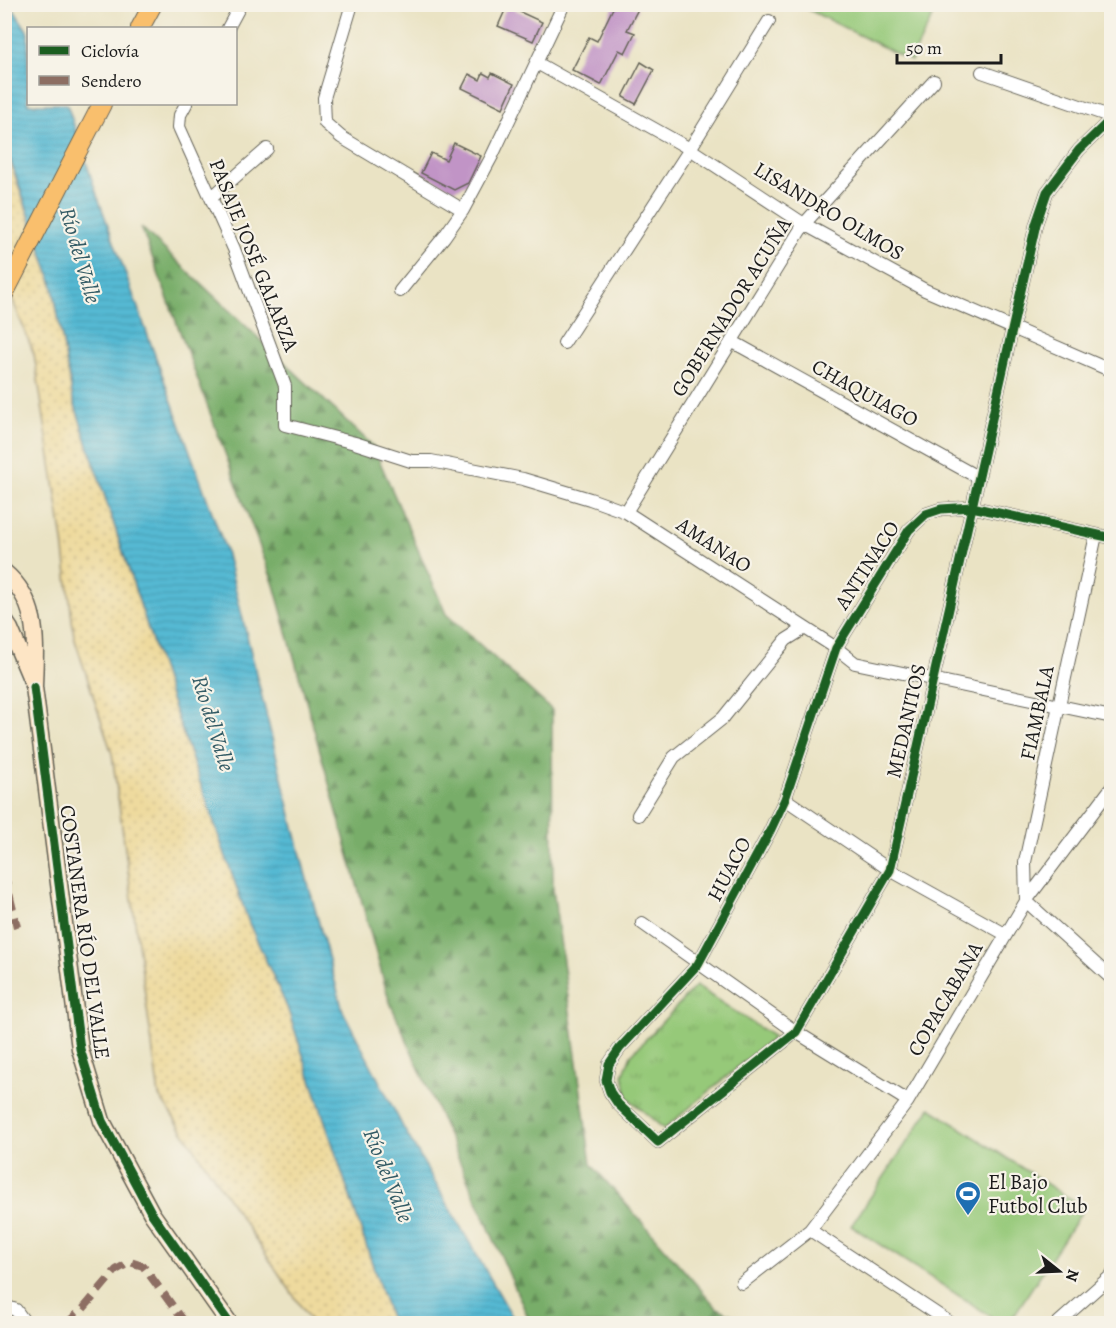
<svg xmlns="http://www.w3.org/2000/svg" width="1116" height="1328" font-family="Alegreya,serif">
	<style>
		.grass { fill: #96c979; stroke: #59724a; stroke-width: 1.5 }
		.forest { fill: url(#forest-firs); stroke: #4a6442; stroke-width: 1.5 }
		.sand { fill: url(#sand-dots); stroke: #857b5d; stroke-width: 1.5 }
		.park { fill: url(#park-tufts); stroke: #59724a; stroke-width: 1.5 }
		.water { fill: url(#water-rules); stroke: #386a78; stroke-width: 1.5 }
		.building { fill: #c194c6 }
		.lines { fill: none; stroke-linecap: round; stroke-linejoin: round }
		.street-casing { stroke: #646257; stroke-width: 14 }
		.secondary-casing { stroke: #646257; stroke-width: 19 }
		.primary-casing { stroke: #646257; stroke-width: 20 }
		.street { stroke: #fff; stroke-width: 12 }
		.secondary { stroke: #fde5c5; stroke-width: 16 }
		.primary { stroke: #f9bf6d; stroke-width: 18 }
		.quiet { stroke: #8d6e63; stroke-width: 8; stroke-dasharray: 15 8; stroke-linecap: butt }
		.cycleway-casing { stroke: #f7f3e8; stroke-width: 13 }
		.cycleway { stroke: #1b5e20; stroke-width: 9 }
		.labels { text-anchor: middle; stroke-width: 4.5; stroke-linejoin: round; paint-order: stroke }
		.street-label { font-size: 21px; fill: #1c1c1c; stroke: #f7f3e8 }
		.poi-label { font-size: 21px; fill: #1c1c1c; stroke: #f7f3e8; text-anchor: start }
		.water-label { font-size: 22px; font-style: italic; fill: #335b65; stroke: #f7f3e8 }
	</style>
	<defs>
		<pattern id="forest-firs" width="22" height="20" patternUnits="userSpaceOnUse" patternTransform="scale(1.5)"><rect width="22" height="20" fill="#78ad69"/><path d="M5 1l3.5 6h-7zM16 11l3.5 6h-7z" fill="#628c56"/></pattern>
		<pattern id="sand-dots" width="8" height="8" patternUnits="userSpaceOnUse" patternTransform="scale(1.5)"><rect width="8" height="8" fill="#eeda9e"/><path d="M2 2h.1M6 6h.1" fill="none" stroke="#ccba88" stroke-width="1.8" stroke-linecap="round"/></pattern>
		<pattern id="park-tufts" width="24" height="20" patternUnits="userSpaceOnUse" patternTransform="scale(1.5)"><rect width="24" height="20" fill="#96c979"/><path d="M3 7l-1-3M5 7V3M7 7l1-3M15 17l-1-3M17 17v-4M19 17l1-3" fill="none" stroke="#81ac68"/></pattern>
		<pattern id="water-rules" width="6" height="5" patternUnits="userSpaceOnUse" patternTransform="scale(1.5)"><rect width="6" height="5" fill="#55b9d3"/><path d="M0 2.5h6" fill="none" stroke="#499eb5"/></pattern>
	</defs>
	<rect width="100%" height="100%" fill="#f7f3e8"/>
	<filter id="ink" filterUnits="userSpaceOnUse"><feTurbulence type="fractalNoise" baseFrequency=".0167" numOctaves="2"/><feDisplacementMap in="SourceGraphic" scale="12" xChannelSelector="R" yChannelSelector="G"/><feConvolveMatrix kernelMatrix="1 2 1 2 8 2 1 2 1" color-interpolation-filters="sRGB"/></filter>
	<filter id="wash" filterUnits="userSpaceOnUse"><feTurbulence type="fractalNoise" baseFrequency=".008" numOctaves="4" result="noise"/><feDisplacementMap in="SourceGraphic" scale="24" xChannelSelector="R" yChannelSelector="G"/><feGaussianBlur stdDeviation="1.35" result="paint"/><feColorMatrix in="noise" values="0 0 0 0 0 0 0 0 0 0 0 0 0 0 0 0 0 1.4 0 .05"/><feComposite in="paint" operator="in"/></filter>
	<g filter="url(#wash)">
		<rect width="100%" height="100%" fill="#eae3c4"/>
		<path class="grass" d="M799,5H938L911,61Z
			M930,1108L1084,1208L1009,1323H1001L851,1226Z"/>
		<path class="forest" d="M141,227L373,446L446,614L552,710L553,889L591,1164L717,1308L749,1323L532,1324L530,1322L389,1000L274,585Z"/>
		<path class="sand" d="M4,144L52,282L73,399L174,708L249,923L287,1007L392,1323H312L159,1096L112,754L74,637L63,541L34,354L5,281Z"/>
		<path class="park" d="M696,986L774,1037L664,1129L627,1097L623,1075L631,1055Z"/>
		<path class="water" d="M10,4L28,32V104H67L97,195L226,551L305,872L343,1011L403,1127L516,1323H392L287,1007L249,923L174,708L73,399L52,282L5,144L4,5Z"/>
		<g id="blocks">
			<path class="building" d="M615,4H628L638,9L627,30L635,33L625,53L619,50L601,85L572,70L589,37L597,41Z
				M507,6L542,22L533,41L498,26Z
				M641,62L654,70L636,104L623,97Z
				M483,73L490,77L492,73L514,84L503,108L462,88L469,74L480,80Z
				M454,143L481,156L468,183L454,190L421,173L431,153L446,160Z"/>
		</g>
	</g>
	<g filter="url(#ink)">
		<use href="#blocks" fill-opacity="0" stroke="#646257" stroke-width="1.5"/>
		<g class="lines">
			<defs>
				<path id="street" d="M352,4L324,98L325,123L341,137L463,210
					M228,28L241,4
					M537,63L690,149L804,224L925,290L1112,371
					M982,72L1112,117
					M186,104L180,115L179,127L234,249L285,386V425L355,443L411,461H431L523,479L590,499L626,512L836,648L855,663L1112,717
					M1112,118L1079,150L1047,192L1036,224L890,870L796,1032L658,1142L618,1104L610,1092L606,1080L609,1064L620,1048L698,964L770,831L785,799L836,648L909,530L926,514L941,509L972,507L1112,538
					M211,198L267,149
					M400,291L444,237L463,210L492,156L564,4
					M733,342L979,478
					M564,343L690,149L769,21
					M626,512L804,224L934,81
					M1096,535L1025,862L1026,901L1112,979
					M785,799L890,870L1005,934
					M638,815L674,757L723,718L786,640L805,628
					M642,923L796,1032L908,1101
					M810,1230L952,1324
					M742,1283L810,1230L908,1101L1026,901L1112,787
					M4,1306L16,1310L26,1324
					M1057,1324L1112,1275"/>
				<path id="secondary" d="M4,572C41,603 35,644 34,687L80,1049L102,1121L152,1214L230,1324
					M4,620L10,629L32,681"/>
				<path id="primary" d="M140,28L153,4
					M4,294L102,104"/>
			</defs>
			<use href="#street" class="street-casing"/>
			<use href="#secondary" class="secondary-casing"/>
			<use href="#primary" class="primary-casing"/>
			<use href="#street" class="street"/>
			<use href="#secondary" class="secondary"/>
			<use href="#primary" class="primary"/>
			<path class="quiet" d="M4,872L17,927
				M27,1322L38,1324
				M66,1324L83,1309L116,1270L130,1262L143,1266L186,1324"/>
			<defs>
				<path id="cycleway" d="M1112,118L1079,150L1047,192L1036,224L890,870L796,1032L658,1142L618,1104L610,1092L606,1080L609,1064L620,1048L698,964L770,831L785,799L836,648L909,530L926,514L941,509L972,507L1112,538
					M34,687L80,1049L102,1121L152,1214L230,1324"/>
			</defs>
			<use href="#cycleway" class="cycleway-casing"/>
			<use href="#cycleway" class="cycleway"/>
		</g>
	</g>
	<defs>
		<symbol id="stadium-pin" viewBox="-11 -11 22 30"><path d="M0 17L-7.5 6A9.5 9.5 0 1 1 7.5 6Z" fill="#1f6fb2" stroke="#f7f3e8"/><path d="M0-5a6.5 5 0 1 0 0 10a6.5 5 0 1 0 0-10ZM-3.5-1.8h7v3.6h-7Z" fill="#fff"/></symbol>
	</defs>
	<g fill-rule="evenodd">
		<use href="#stadium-pin" x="953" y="1179" width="30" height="40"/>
	</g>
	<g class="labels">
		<g class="street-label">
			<text transform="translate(829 211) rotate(31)" y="7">LISANDRO OLMOS</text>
			<text transform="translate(254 255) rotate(68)" y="7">PASAJE JOSÉ GALARZA</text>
			<text transform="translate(731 307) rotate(-58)" y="7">GOBERNADOR ACUÑA</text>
			<text transform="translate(865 393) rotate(29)" y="7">CHAQUIAGO</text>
			<text transform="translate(714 545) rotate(33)" y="7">AMANAO</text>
			<text transform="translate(867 565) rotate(-57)" y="7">ANTINACO</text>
			<text transform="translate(1037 713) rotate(-78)" y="7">FIAMBALA</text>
			<text transform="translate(906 721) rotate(-77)" y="7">MEDANITOS</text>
			<text transform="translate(729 869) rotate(-62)" y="7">HUACO</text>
			<text transform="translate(85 932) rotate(82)" y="7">COSTANERA RÍO DEL VALLE</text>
			<text transform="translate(945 999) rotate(-60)" y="7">COPACABANA</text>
		</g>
		<g class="poi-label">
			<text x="988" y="1189">El Bajo<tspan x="988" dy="24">Futbol Club</tspan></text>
		</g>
		<g class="water-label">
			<text transform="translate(81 255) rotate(74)" y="8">Río del Valle</text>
			<text transform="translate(214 723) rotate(73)" y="8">Río del Valle</text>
			<text transform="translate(389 1175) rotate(68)" y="8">Río del Valle</text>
		</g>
	</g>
	<rect width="1116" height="1328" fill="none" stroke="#f7f3e8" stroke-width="24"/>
	<rect x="27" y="27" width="210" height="78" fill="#f7f3e8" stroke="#9f9d96" stroke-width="1.5"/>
	<rect x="39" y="46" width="30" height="9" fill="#1b5e20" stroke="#9f9d96" stroke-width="1.5"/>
	<text x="81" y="57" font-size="18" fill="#1c1c1c">Ciclovía</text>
	<rect x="39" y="76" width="30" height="9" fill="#8d6e63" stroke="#9f9d96" stroke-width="1.5"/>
	<text x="81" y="87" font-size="18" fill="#1c1c1c">Sendero</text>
	<g transform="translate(1059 1271) rotate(108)" stroke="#f7f3e8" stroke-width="4.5" paint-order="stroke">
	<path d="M0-4.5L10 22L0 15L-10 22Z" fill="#1c1c1c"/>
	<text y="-9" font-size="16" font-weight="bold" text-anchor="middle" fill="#1c1c1c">N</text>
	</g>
	<path d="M897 54v9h104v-9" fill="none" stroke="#1c1c1c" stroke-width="3"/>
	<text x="906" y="54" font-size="18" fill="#1c1c1c" stroke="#f7f3e8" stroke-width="4.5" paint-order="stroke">50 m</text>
</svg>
